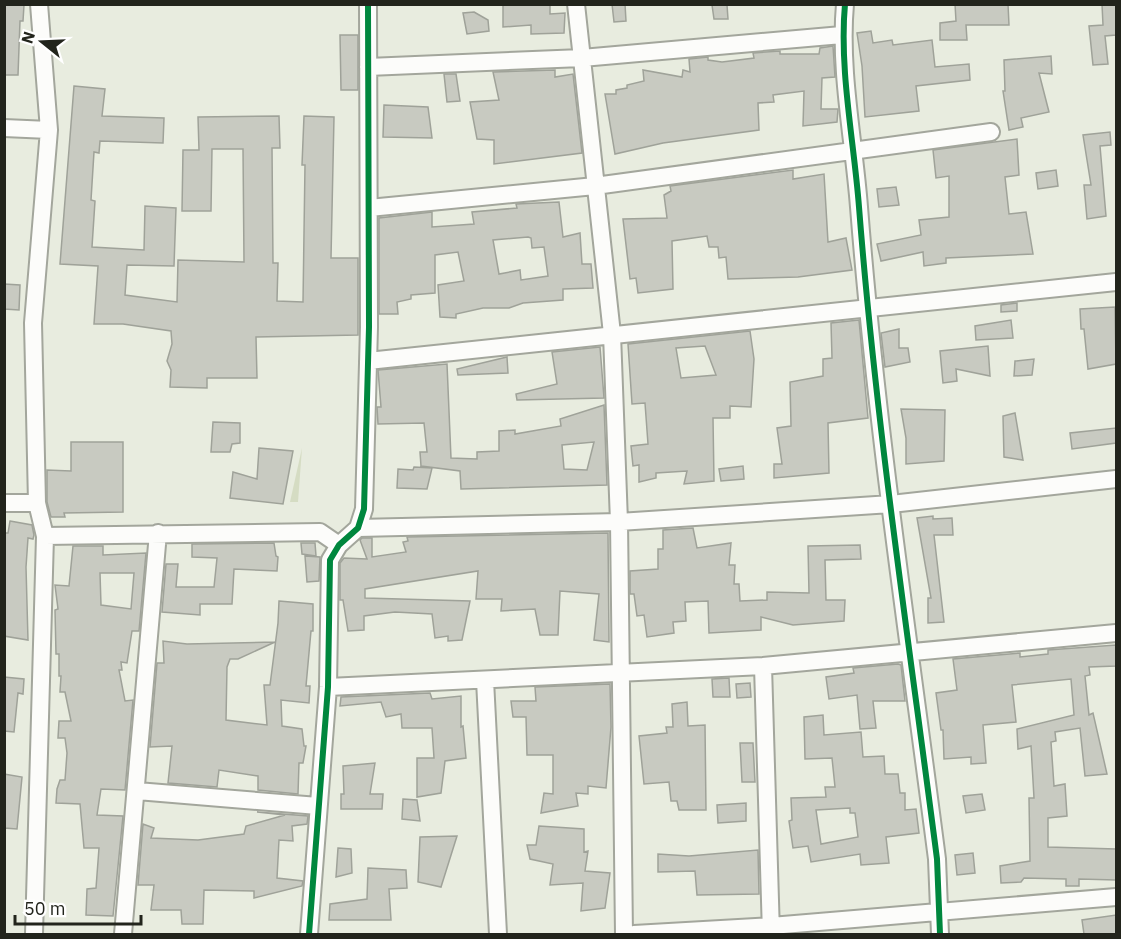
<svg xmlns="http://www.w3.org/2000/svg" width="1121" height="939" font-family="'IBM Plex Sans',sans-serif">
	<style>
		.green { fill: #d5dcc3 }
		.building { fill: #c8cac1; stroke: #9fa299; stroke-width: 1.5; fill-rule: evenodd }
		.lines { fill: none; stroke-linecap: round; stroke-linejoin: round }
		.minor-casing { stroke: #a3a69c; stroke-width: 20 }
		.minor { stroke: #fcfcfa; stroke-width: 16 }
		.cycleway-casing { stroke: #fff; stroke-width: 10 }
		.cycleway { stroke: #00873e; stroke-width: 6 }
	</style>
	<rect width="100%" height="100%" fill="#e8ecdf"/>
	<path class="green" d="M302,448L298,502H290Z"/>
	<path class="building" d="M5,4L24,5L23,21H20L18,75H4Z
		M503,4H550V14L565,13L564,33L531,34V25L503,27Z
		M612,4H625L626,21L614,22Z
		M955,4H1008L1009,25H966L967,40H940V23L956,21Z
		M1102,4H1116V35L1105,36L1108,64L1093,65L1089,26L1103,25Z
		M712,5H727L728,19H714Z
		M474,12L488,20L489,31L467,34L463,13Z
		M871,31L873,43L892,40L893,45L932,40L935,67L969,64L970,80L916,86L919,111L865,117L862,66L857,33Z
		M340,35H358V90H341Z
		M833,46L835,77L822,78L821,109H838L837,122L803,126L804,91L773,95L774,102L758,103L759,130L663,143L615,154L605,94H616V90L627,88V85L644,81L643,70L682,77L683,70L690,72L689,59L708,57V60L722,62L754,58L753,53L780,51V54H819L820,48Z
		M1051,56L1052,74L1039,73L1049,112L1021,118L1023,127L1009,130L1003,91H1005L1004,60Z
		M555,70V77L573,74L582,153L494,164V140L477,139L470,102L499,100L493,72Z
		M444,74H456L460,101L447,102Z
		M74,86L105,89L102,116L164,118L163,143L100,141L99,153L94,152L91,200L95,201L92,247L144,250L145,206L176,208L174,266L127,265L125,295L177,302L178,260L244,262L243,149H212L211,211H182L183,150H199L198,117L279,116L280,148H272L273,263H278L277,301L303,302L305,165H302L304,116L334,117L331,258H358V335L256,337L257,378H207V388L170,387L171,370L167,361L172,344L171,331L123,324H94L98,266L60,264Z
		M384,105L428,107L432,138L383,137Z
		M1110,132L1111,145L1100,146L1106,216L1087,219L1084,185H1091L1083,135Z
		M1017,139L1019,175L1005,177L1009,214L1026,212L1033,254L946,258V263L924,266L923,252L881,261L877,244L921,235L919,220L949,217V176L936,178L933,150Z
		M793,170V179L824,174L828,242L846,238L852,270L798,277L728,279L726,257L719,258L718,247H709L707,236L672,241L673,289L638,293L636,278L630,279L623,219L667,218L664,195L671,191L670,186Z
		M1056,170L1058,186L1038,189L1036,173Z
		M896,187L899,205L879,207L877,189Z
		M559,202L563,237L580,233L582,264H591L593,288L563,289V300L523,303L509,308H483L456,314V318L440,317L438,285L464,281L458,252L435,255V293L411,295V299L397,302L398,314H379V218L432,212V227L474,224L472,212L517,208L516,204ZM528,237L531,238L532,248L544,247L548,276L521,280L520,270L499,274L493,240Z
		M4,284L20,285L19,310L4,309Z
		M1017,303V311L1001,312V305Z
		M1115,307L1116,364L1088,369L1084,329H1081L1080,309Z
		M859,320L868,418L828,423L829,473L774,478V464H782L777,428L791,426L790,382L823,376V359L832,358L831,323Z
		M1011,320L1013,338L976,340L975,326Z
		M899,329V348H908L910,362L885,367L881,333Z
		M750,331L754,359L751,407L730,406V418H713L714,481L684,484L687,471L656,473V478L639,482V465L633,466L631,446L648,444L645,403L632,404L628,344ZM705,346L716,375L681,378L676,348Z
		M988,346L990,376L956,369L957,381L943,383L940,351Z
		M600,347L604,398L517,400L516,394L557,384L552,352Z
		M507,357L508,373L458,375L457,369Z
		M1034,359L1032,375L1014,376L1015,361Z
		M447,364L451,458L477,459V452L499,451V431L515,430V434L561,426L560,419L604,405L607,485L461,489L460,471L421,466L420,452H427L424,423L378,424L377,407H381L378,370ZM594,442L587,470L564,469L562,445Z
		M901,409L945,410L944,461L906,464V438Z
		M1015,413L1023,460L1004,457L1003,416Z
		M213,422L240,423V443L232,444L230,452H211Z
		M1116,428V443L1072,449L1070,433Z
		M71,442H123V512L64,513L65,517H51L47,502V470L71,471Z
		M259,448L293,451L283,504L230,498L233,472L257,479Z
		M743,466L744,479L721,481L719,469Z
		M414,467L432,468L427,489L397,488L398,469L413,470Z
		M933,516V519L952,518L953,535H934L944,622L928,623V598H931L917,518Z
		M10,521L32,525L34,535L33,539L28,538L26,567L28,640L4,636V533H8Z
		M693,528L697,548L731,543L729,565H735L734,584H739L740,601L767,600V592L809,593L808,546L860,545L861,559L825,560L826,600H845L844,621L793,625L761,617V630L709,633L708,601L685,602L686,621L673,622L674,633L647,637L644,615L637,616L634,594H630V571L658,569V549H663V530Z
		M608,533L609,642L594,640L599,594L560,591L558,635H540L535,609L501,611L502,599H476L478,571L365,589V598L470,601L462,640L448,641V636L435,638L432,614L395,612L364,616V630L348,631L343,600H340V563L344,558L367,559L360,540L362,538H372V557L406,552L403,542L408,541L407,537Z
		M274,543L276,556L278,557L277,571L234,569L232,604H200V615L162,612L166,564H178L176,587H214L217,558L192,557V544Z
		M301,543H315L316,556L302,554Z
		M73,546H103V555L146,553L139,631H132L127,663L121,662L122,670H119L125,701L133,700L125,790L101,789L97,815L123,816L113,916L86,915L87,889L96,888L99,848H84L80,804L56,803L57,789L60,780H65L67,753L65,738H58L59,721H71L65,692H60L61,676H59V654H56L55,610L58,609L55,585L69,586ZM100,573H134L131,609L101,605Z
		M305,556L320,557L319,581L307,582Z
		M279,601L313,604V631H311L306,686H310L309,703L281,700L282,726L302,729L304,746H306L303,763H299L298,794L258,790V776L219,770L217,787L168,783L172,746L150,747L157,663H164L163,641L187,644L275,642L238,659H230L227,667L226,720L267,725L264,685H270L278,623Z
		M1116,645V666L1089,667L1090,675L1085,676L1089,715L1093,713L1107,774L1085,776L1080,728L1055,732L1056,741L1051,742L1054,786L1065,784L1067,816L1048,818V847L1116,849V880L1079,879V886H1066V879L1024,878L1021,882L1001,883L1000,866L1030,861L1029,798H1034L1031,746L1018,749L1017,729L1074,715L1071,679L1012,685L1016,722L983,725L986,763L971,764V757L944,759L943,730H941L936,693L957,690L953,659L1020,653V657L1048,654V650Z
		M898,664L901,665L905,701H873L876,728L860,729L857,695L829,699L826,677L854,673L853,668Z
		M4,677L24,679L23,694L18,693L14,732L4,731Z
		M729,678L730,697H713L712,679Z
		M750,683L751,697L737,698L736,684Z
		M610,684L611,727L606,788L588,786V794L576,793L578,806L541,813L544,793L553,794V755H527L526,717H513L511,701H536L535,687Z
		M430,693L432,699L461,696V727L463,726L466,758L445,761L441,793L417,797V758H434L432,728H402L401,714L386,717L381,702L340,706L341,697Z
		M687,702L688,726L705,725L706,810H679L677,801H671L669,782L644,784L639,736L667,733L666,727H673L672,704Z
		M823,715L824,735L861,732L863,757L884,756L885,774H898L900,793H905V810L916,809L919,833L886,837L889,863L861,865L860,854L811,862L808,846L793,848L789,821L792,820L791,798L826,797L825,787H835L832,758L805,759L804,717ZM850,808V813H855L858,837L821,844L816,810Z
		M740,743H753L755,782H742Z
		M375,763L370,794H383L382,809H341V794H344L343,766Z
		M4,774L22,777L17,829L4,828Z
		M982,794L985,810L966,813L963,796Z
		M403,799L417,800L420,821L402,819Z
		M746,803V821L718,823L717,805Z
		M257,812L308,816L307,824L292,826L293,841L279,840L277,878L303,881L302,886L254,898V891L204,890L203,924H182L181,910H151L154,885H138L143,824L154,828L151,838L198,840L244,834L246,826L285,815Z
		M539,826L584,829V852L588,851L585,871L610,873L605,908L581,911L583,883L550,885L553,864L530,859L527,845H536Z
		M457,836L441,887L418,882L420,837Z
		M338,848L351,849L352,873L336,877Z
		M758,850L759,894L697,895L695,871L658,872V854L689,856Z
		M973,853L975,873L957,875L955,855Z
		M368,868L406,870L407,888L389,889L391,920H329L330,904L367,899Z
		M1116,915V934H1084L1082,920Z"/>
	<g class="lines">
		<defs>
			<path id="minor" d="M576,4L612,334L619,522L624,934
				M845,4C839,70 854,141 859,207C876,425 909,642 937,859L940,934
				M368,67L582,58L842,35
				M4,128L49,130
				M369,208L595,186L991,132
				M368,361L1116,282
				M4,503H37
				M358,528L619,522L891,504L1116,479
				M45,536L320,532L339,545
				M763,666L771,934
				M485,680L498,934
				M328,687L763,666L1116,633
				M137,791L318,806
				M34,934L45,536L37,503L33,323L49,130L39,4
				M123,934L158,533
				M309,934L328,687L330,560L339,545L358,528L364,509L369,327L368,4
				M634,934L771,926L1116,897"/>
		</defs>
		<use href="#minor" class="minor-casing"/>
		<use href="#minor" class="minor"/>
		<defs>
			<path id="cycleway" d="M845,4C839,70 854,141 859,207C876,425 909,642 937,859L940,934
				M309,934L328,687L330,560L339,545L358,528L364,509L369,327L368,4"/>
		</defs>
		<use href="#cycleway" class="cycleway-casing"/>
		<use href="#cycleway" class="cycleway"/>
	</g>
	<rect width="1121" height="939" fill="none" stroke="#22241c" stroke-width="12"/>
	<g transform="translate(42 42) rotate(288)" stroke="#ffffff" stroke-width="4.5" paint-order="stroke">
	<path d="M0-4.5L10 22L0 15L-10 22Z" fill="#22241c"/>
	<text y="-9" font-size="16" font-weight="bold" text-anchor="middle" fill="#22241c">N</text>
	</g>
	<path d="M15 915v9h126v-9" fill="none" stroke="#22241c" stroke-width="3"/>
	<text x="24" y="915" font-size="18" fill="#22241c" stroke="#ffffff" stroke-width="4.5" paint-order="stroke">50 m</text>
</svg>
